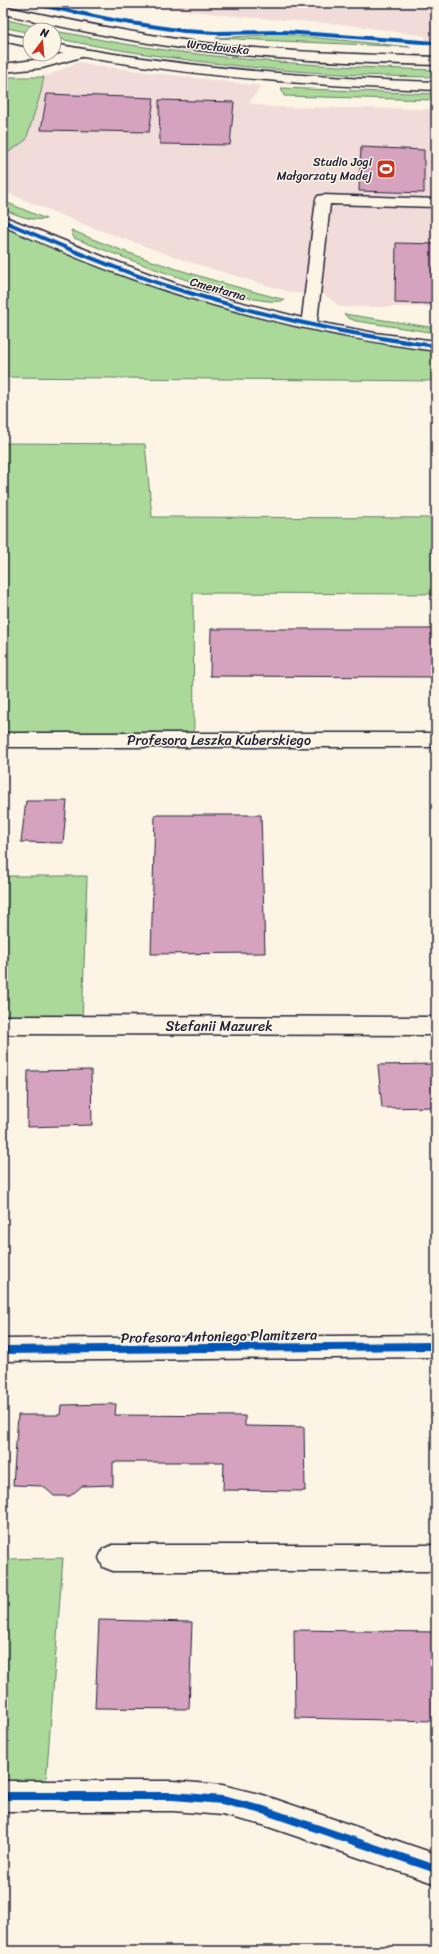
<svg xmlns="http://www.w3.org/2000/svg" width="439" height="1954" font-family="Sriracha,sans-serif">
	<style>
		.built { fill: #f1dcda }
		.green { fill: #abd999; stroke: #667e6a }
		.building { fill: #d6a3bf; stroke: #22223b }
		.lines { fill: none; stroke-linecap: round; stroke-linejoin: round }
		.minor-casing { stroke: #22223b; stroke-width: 3 }
		.major-casing { stroke: #22223b; stroke-width: 3 }
		.minor { fill: #fcf5e5; fill-rule: evenodd }
		.major { fill: #fcf5e5; fill-rule: evenodd }
		.cycleway-far1-casing { stroke: #fcf5e5; stroke-width: 5.5 }
		.cycleway-casing { stroke: #fcf5e5; stroke-width: 10 }
		.cycleway-far1 { stroke: #0057b8; stroke-width: 4 }
		.cycleway { stroke: #0057b8; stroke-width: 8 }
		.labels { text-anchor: middle; stroke-width: 3; stroke-linejoin: round; paint-order: stroke }
		.far-street-label { font-size: 12px; fill: #22223b; stroke: #fcf5e5 }
		.far-poi-label { font-size: 12px; fill: #22223b; stroke: #fcf5e5; text-anchor: end }
		.street-label { font-size: 14px; fill: #22223b; stroke: #fcf5e5 }
	</style>
	<rect width="100%" height="100%" fill="#fcf5e5"/>
	<filter id="ink" filterUnits="userSpaceOnUse"><feTurbulence type="fractalNoise" baseFrequency=".025" numOctaves="2"/><feDisplacementMap in="SourceGraphic" scale="8" xChannelSelector="R" yChannelSelector="G"/><feConvolveMatrix kernelMatrix="1 2 1 2 8 2 1 2 1" color-interpolation-filters="sRGB"/></filter>
	<g filter="url(#ink)">
		<path class="built" d="M129,3H436V41H426L425,36L350,25L233,16Z
			M79,62L99,66L261,86L249,103L272,107L436,109V307H340L324,294L293,293L192,263L85,225L3,191V156L26,140L41,92L44,77Z"/>
		<path class="green" d="M3,19L51,30H30V33L3,27Z
			M54,31C80,35 105,41 131,45C232,61 334,67 436,70V77C308,76 180,63 54,38Z
			M278,34L411,47L216,38Z
			M3,77H44L41,92L26,140L3,156Z
			M281,88L436,94V100L284,96Z
			M3,201L46,219C30,221 17,215 3,209Z
			M3,221L226,304L436,346V381L3,377Z
			M71,230C140,260 213,281 285,300C257,311 109,252 74,238Z
			M344,314L436,328V333L356,321L348,318Z
			M3,443L145,444L152,517L436,518V594L193,593L194,740H3Z
			M3,876H87L82,1025H3Z
			M63,1558L45,1796H3V1559Z"/>
		<path class="building" d="M47,94L154,98L149,132L41,130Z
			M159,100L234,102L230,145L160,144Z
			M361,147L424,150V193L359,191Z
			M396,243L436,244V304L395,303Z
			M211,629H436V677L210,676Z
			M26,801H67L63,843L21,842Z
			M155,815H261L265,953L151,954Z
			M436,1064V1107L382,1108L378,1065Z
			M91,1070L92,1125L27,1127L28,1071Z
			M116,1404L115,1415L245,1416V1426L304,1427L305,1491L223,1490L224,1462H113V1485L82,1486L70,1496H54L43,1486L13,1485L18,1415H60L61,1405Z
			M99,1620L192,1622L189,1709L95,1708Z
			M294,1630L436,1632V1721L295,1718Z"/>
		<g class="lines">
			<defs>
				<path id="minor" d="M80,49L85,50L87,53L85,56L42,68L3,72V64L42,59Z
					M323,195L436,199V207L330,204L317,322L375,333L436,341V351C344,339 255,319 167,291C111,273 57,250 3,226V216L104,257L177,284L231,300L302,318L316,199L318,196Z
					M3,733H436V747H3Z
					M3,1016L436,1017V1035L3,1034Z
					M436,1335V1357L3,1361V1339Z
					M113,1545H436V1571H113L103,1567L99,1558L103,1549Z
					M3,1781H173L222,1785L263,1795L436,1854V1884L263,1825L222,1815L173,1811H3Z"/>
				<path id="major" d="M3,6C67,20 132,33 197,42C276,52 356,54 436,57V65C356,63 276,60 197,50C132,42 67,28 3,14Z
					M3,33L30,39V47L3,41Z
					M54,44C181,67 307,78 436,82V90C307,86 181,75 54,52Z"/>
			</defs>
			<use href="#minor" class="minor-casing"/>
			<use href="#major" class="major-casing"/>
			<use href="#minor" class="minor"/>
			<use href="#major" class="major"/>
			<defs>
				<path id="cycleway-far1" d="M30,3L118,21L184,31L216,33L285,32L436,43
					M3,221C59,245 115,269 173,288C259,315 346,335 436,346"/>
				<path id="cycleway" d="M3,1350L436,1346
					M3,1796H173L222,1800L263,1810L436,1869"/>
			</defs>
			<use href="#cycleway-far1" class="cycleway-far1-casing"/>
			<use href="#cycleway" class="cycleway-casing"/>
			<use href="#cycleway-far1" class="cycleway-far1"/>
			<use href="#cycleway" class="cycleway"/>
		</g>
	</g>
	<defs>
		<symbol id="stadium-square" viewBox="-11 -11 22 22"><rect x="-9" y="-9" width="18" height="18" rx="4" fill="#c8321e" stroke="#fcf5e5"/><path d="M0-5a6.5 5 0 1 0 0 10a6.5 5 0 1 0 0-10ZM-3.5-1.8h7v3.6h-7Z" fill="#fff"/></symbol>
	</defs>
	<g fill-rule="evenodd">
		<use href="#stadium-square" x="375" y="158" width="22" height="22"/>
	</g>
	<g class="labels">
		<g class="far-street-label">
			<text transform="translate(218 47) rotate(6)" y="4">Wrocławska</text>
			<text transform="translate(218 289) rotate(16)" y="4">Cmentarna</text>
		</g>
		<g class="far-poi-label">
			<text x="372" y="166">Studio Jogi<tspan x="372" dy="14">Małgorzaty Madej</tspan></text>
		</g>
		<g class="street-label">
			<text x="219" y="745">Profesora Leszka Kuberskiego</text>
			<text x="219" y="1031">Stefanii Mazurek</text>
			<text transform="translate(219 1336) rotate(-1)" y="5">Profesora Antoniego Plamitzera</text>
		</g>
	</g>
	<rect width="439" height="1954" fill="none" stroke="#fcf5e5" stroke-width="16"/>
	<rect x="8" y="8" width="423" height="1938" fill="none" stroke="#22223b" stroke-width="1.5" filter="url(#ink)"/>
	<g transform="translate(42 42) rotate(16)"><circle r="19" fill="#fcf5e5" stroke="#a5a1a1"/>
	<path d="M0-3L7 15L0 10L-7 15Z" fill="#c8321e"/>
	<text y="-6" font-size="11" font-weight="bold" text-anchor="middle" fill="#22223b">N</text>
	</g>
</svg>
